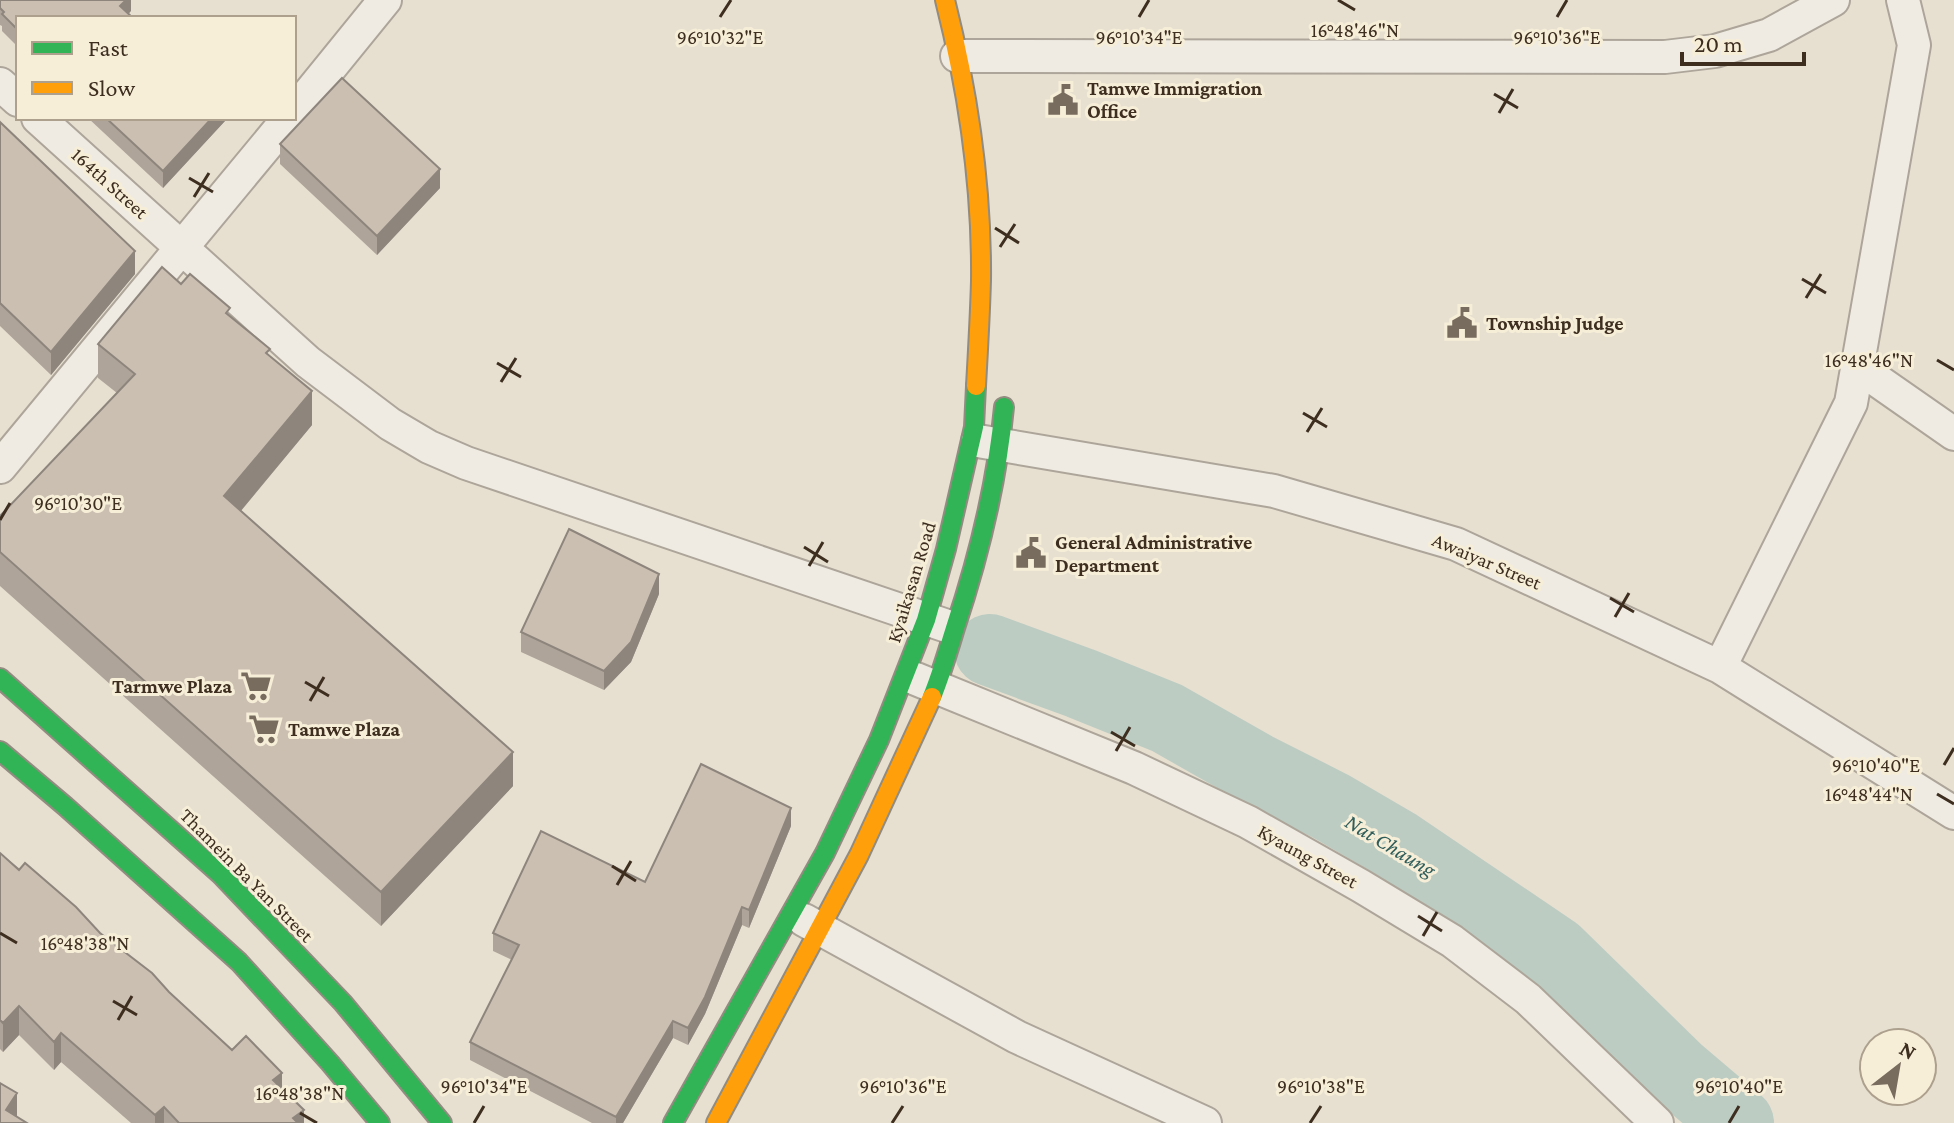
<svg xmlns="http://www.w3.org/2000/svg" width="1954" height="1123" font-family="'Crimson Pro',serif">
	<style>
		.lines { fill: none; stroke-linecap: round; stroke-linejoin: round }
		.river { stroke: #bcccc2; stroke-width: 72 }
		.street-casing { stroke: #ada599; stroke-width: 36 }
		.fast-casing { stroke: #928b80; stroke-width: 22 }
		.slow-casing { stroke: #928b80; stroke-width: 22 }
		.street { stroke: #efebe3; stroke-width: 32 }
		.fast { stroke: #30b455; stroke-width: 18 }
		.slow { stroke: #ff9f0a; stroke-width: 18 }
		.wall { fill: #afa499 }
		.shaded-wall { fill: #8e867d }
		.building { fill: #cbbfb2; stroke: #8e867d; stroke-width: 2 }
		.ticks { fill: none; stroke: #3d2e20; stroke-width: 3 }
		.labels { text-anchor: middle; stroke-width: 6; stroke-linejoin: round; paint-order: stroke }
		.poi-label { font-size: 20px; font-weight: bold; fill: #3d2e20; stroke: #f7eed8; text-anchor: start }
		.street-label { font-size: 20px; fill: #3d2e20; stroke: #f7eed8 }
		.water-label { font-size: 22px; font-style: italic; fill: #2f5d5a; stroke: #f7eed8 }
		.ticks-label { font-size: 20px; text-anchor: middle; fill: #3d2e20; stroke: #f7eed8; stroke-width: 6; stroke-linejoin: round; paint-order: stroke }
	</style>
	<rect width="100%" height="100%" fill="#e7e0d1"/>
	<g class="lines">
		<path class="river" d="M990,650L1080,683L1167,718L1255,768L1332,807L1397,845L1555,952L1678,1072L1738,1123"/>
		<defs>
			<path id="street" d="M957,56L1665,57L1715,51L1769,35L1833,0
				M0,84L18,100
				M294,112L385,0
				M38,118L308,362L390,424L429,447L466,463L947,626
				M1858,367L1954,434
				M978,441L1274,491L1456,544L1720,667L1954,813
				M0,467L289,118
				M1720,667L1851,403L1914,45L1903,0
				M916,679L1134,768L1248,822L1361,886L1452,941L1528,999L1657,1123
				M804,920L1017,1037L1205,1123"/>
			<path id="fast" d="M0,678L220,874L343,1003L442,1123
				M932,697C941,675 948,651 955,628C979,556 997,483 1004,407
				M0,751L65,806L239,962L330,1063L380,1123
				M673,1123L825,853L879,740L926,620L946,549L974,427L976,386"/>
			<path id="slow" d="M945,0C968,91 982,187 981,281C980,316 978,351 976,386
				M716,1123L859,855L932,697"/>
		</defs>
		<use href="#street" class="street-casing"/>
		<use href="#fast" class="fast-casing"/>
		<use href="#slow" class="slow-casing"/>
		<use href="#street" class="street"/>
		<use href="#fast" class="fast"/>
		<use href="#slow" class="slow"/>
	</g>
	<path class="wall" d="M0,0H131V11L18,18V47L2,31V26L0,25Z
		M88,118H225V121L163,188Z
		M0,122L135,274L51,375L0,326Z
		M280,144L440,188L377,255L280,164Z
		M181,284L230,316L270,356L312,425L241,511L513,786L381,926L0,586V516L117,393L98,378V344Z
		M659,594L631,662L604,690L521,652V632Z
		M791,826L749,928L742,925L705,1014L688,1045L673,1038L623,1123H592L470,1060V1042L512,960L493,951V933L645,882Z
		M0,853L100,933L169,992L232,1050L282,1088L304,1123H131L61,1062L54,1070L19,1035L3,1052L0,1049Z"/>
	<path class="shaded-wall" d="M126,0H131V11L125,18L120,6Z
		M212,118H225V121L163,188V171Z
		M440,169V188L377,255V236Z
		M135,251V274L51,375V352Z
		M312,391V425L224,531V496Z
		M659,574V594L631,662L604,690V671Z
		M513,752V786L381,926V892Z
		M791,808V826L749,928V910Z
		M742,907V925L705,1014L688,1045V1028Z
		M19,1006V1035L3,1052V1023Z
		M673,1021V1038L623,1123H616V1117Z
		M61,1033V1062L54,1070V1042Z
		M282,1073V1101L273,1080Z
		M17,1093V1122L6,1110Z
		M164,1107V1123H155V1115Z
		M304,1110V1123H293V1118Z"/>
	<path class="building" d="M0,0H126L120,6L133,18H18V30L2,14L4,12L0,8Z
		M342,78L440,169L377,236L280,144Z
		M106,118H212L163,171Z
		M0,122L135,251L51,352L0,303Z
		M162,267L181,284L190,274L230,308L226,313L270,349L266,353L312,391L224,496L513,752L381,892L0,552V516L135,374L98,344Z
		M569,529L659,574L631,642L604,671L521,632Z
		M701,764L791,808L749,910L742,907L705,997L688,1028L673,1021L616,1117L470,1042L519,945L493,933L541,831L645,882Z
		M0,853L19,870L25,863L76,907L100,933L152,973L169,992L232,1050L246,1036L282,1073L273,1080L304,1110L293,1118L298,1123H179L164,1107L155,1115L61,1033L54,1042L19,1006L3,1023L0,1020Z
		M0,1083L17,1093L6,1110L27,1123H0Z"/>
	<path class="ticks" d="M1338,0L1355,10M720,17L731,0M1139,17L1149,0M1557,17L1567,0M1494,94L1518,108M1499,113L1513,89M189,178L213,192M194,197L209,173M995,228L1019,243M1000,247L1015,224M1802,279L1826,293M1806,298L1821,274M1937,360L1954,370M497,363L521,377M501,382L516,358M1303,413L1327,427M1307,432L1322,408M0,520L10,503M804,547L828,562M809,566L823,542M1610,598L1634,612M1615,617L1629,593M305,682L329,696M310,701L324,677M1111,732L1135,746M1116,751L1130,727M1944,765L1954,748M1937,794L1954,804M612,866L636,881M617,885L631,861M1418,916L1442,931M0,933L17,943M1423,936L1437,912M113,1001L137,1015M118,1020L132,996M300,1113L317,1123M474,1123L484,1106M892,1123L903,1106M1310,1123L1321,1106M1729,1123L1739,1106"/>
	<defs>
		<symbol id="civic-bare" viewBox="-9 -9 18 18"><path d="M-.6-6.5H3V-4.5H.6V-3L4-1V1h2V6H-6V1h2V-1L-.6-3ZM-1.2 2.5V6h2.4V2.5Z" fill="#786c5e" stroke="#f7eed8" stroke-width="2.5" paint-order="stroke"/></symbol>
		<symbol id="supermarket-bare" viewBox="-9 -9 18 18"><path d="M-6-5.5h2.5l.6 2H6L4.5 2H-2.5L-4.4-4H-6ZM-1.5 3.2a1.3 1.3 0 1 0 .1 0ZM3 3.2a1.3 1.3 0 1 0 .1 0Z" fill="#786c5e" stroke="#f7eed8" stroke-width="2.5" paint-order="stroke"/></symbol>
	</defs>
	<g fill-rule="evenodd">
		<use href="#civic-bare" x="1041" y="78" width="44" height="44"/>
		<use href="#civic-bare" x="1440" y="301" width="44" height="44"/>
		<use href="#civic-bare" x="1009" y="531" width="44" height="44"/>
		<use href="#supermarket-bare" x="234" y="664" width="44" height="44"/>
		<use href="#supermarket-bare" x="242" y="707" width="44" height="44"/>
	</g>
	<g class="labels">
		<g class="poi-label">
			<text x="1087" y="95">Tamwe Immigration<tspan x="1087" dy="23">Office</tspan></text>
			<text x="1486" y="330">Township Judge</text>
			<text x="1055" y="549">General Administrative<tspan x="1055" dy="23">Department</tspan></text>
			<text x="232" y="693" text-anchor="end">Tarmwe Plaza</text>
			<text x="288" y="736">Tamwe Plaza</text>
		</g>
		<g class="street-label">
			<text transform="translate(110 183) rotate(42)" y="7">164th Street</text>
			<text transform="translate(1487 561) rotate(23)" y="7">Awaiyar Street</text>
			<text transform="translate(911 582) rotate(-73)" y="7">Kyaikasan Road</text>
			<text transform="translate(1308 856) rotate(29)" y="7">Kyaung Street</text>
			<text transform="translate(247 875) rotate(45)" y="7">Thamein Ba Yan Street</text>
		</g>
		<g class="water-label">
			<text transform="translate(1391 845) rotate(31)" y="8">Nat Chaung</text>
		</g>
	</g>
	<g class="ticks-label">
		<text x="1355" y="37">16°48'46"N</text>
		<text x="720" y="44">96°10'32"E</text>
		<text x="1139" y="44">96°10'34"E</text>
		<text x="1557" y="44">96°10'36"E</text>
		<text x="1869" y="367">16°48'46"N</text>
		<text x="78" y="510">96°10'30"E</text>
		<text x="1876" y="772">96°10'40"E</text>
		<text x="1869" y="801">16°48'44"N</text>
		<text x="85" y="950">16°48'38"N</text>
		<text x="484" y="1093">96°10'34"E</text>
		<text x="903" y="1093">96°10'36"E</text>
		<text x="1321" y="1093">96°10'38"E</text>
		<text x="1739" y="1093">96°10'40"E</text>
		<text x="300" y="1100">16°48'38"N</text>
	</g>
	<rect x="16" y="16" width="280" height="104" fill="#f7eed8" stroke="#ada18e" stroke-width="2"/>
	<rect x="32" y="42" width="40" height="12" fill="#30b455" stroke="#ada18e" stroke-width="2"/>
	<text x="88" y="56" font-size="24" fill="#3d2e20">Fast</text>
	<rect x="32" y="82" width="40" height="12" fill="#ff9f0a" stroke="#ada18e" stroke-width="2"/>
	<text x="88" y="96" font-size="24" fill="#3d2e20">Slow</text>
	<g transform="translate(1898 1067) rotate(31)"><circle r="38" fill="#f7eed8" stroke="#ada18e" stroke-width="2"/>
	<path d="M0-6L14 30L0 20L-14 30Z" fill="#786c5e"/>
	<text y="-12" font-size="22" font-weight="bold" text-anchor="middle" fill="#3d2e20">N</text>
	</g>
	<path d="M1682 52v12h122v-12" fill="none" stroke="#3d2e20" stroke-width="4"/>
	<text x="1694" y="52" font-size="24" fill="#3d2e20" stroke="#f7eed8" stroke-width="6" paint-order="stroke">20 m</text>
</svg>
